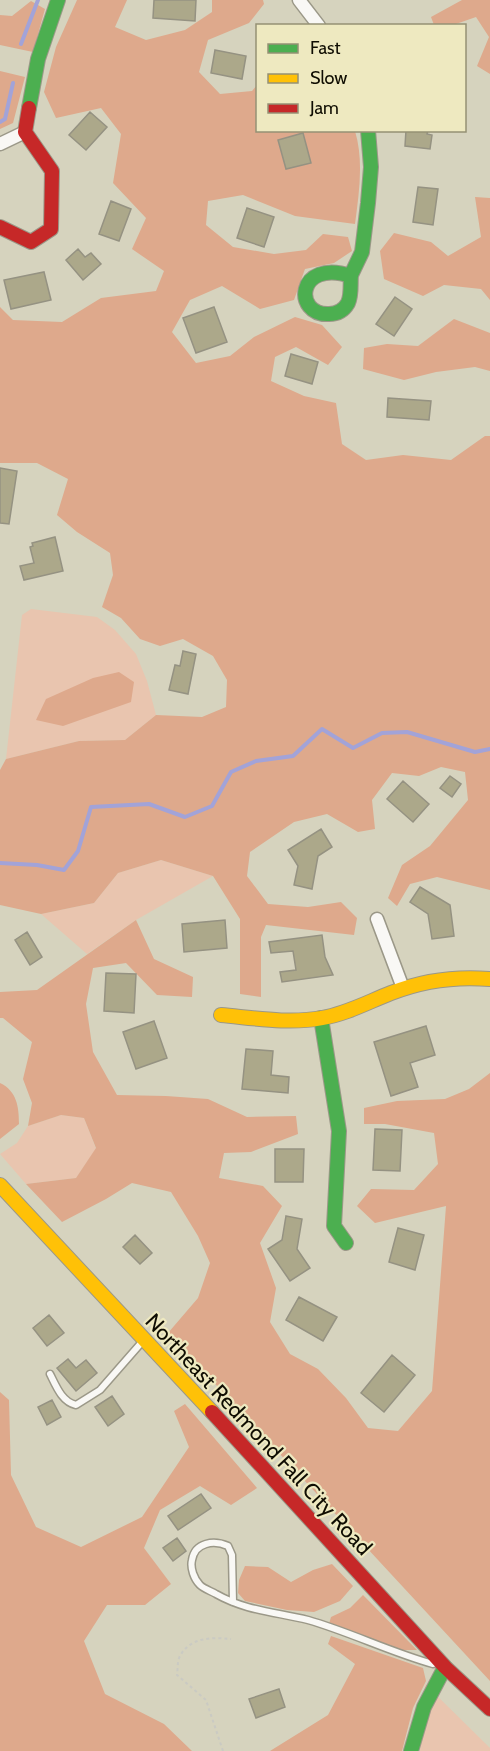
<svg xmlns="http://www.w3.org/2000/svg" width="490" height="1751" font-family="Cabin,sans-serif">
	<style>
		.green { fill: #e9c5af }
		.forest { fill: #dea98c }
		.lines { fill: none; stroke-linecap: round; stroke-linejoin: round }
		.stream { stroke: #a2a3d8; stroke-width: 4 }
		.building { fill: #aca88a; stroke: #959282; stroke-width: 1.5 }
		.lane-casing { stroke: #9b9888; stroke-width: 9 }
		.street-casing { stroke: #9b9888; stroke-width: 15 }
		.fast-casing { stroke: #9b9888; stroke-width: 16 }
		.slow-casing { stroke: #9b9888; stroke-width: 16 }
		.jam-casing { stroke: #9b9888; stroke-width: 16 }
		.path { stroke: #cacac3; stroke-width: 2; stroke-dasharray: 3 3; stroke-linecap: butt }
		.lane { stroke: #f9f8f5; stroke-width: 6 }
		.street { stroke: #f9f8f5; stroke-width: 12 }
		.fast { stroke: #4caf50; stroke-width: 14 }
		.slow { stroke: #ffc107; stroke-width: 14 }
		.jam { stroke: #c62828; stroke-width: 14 }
		.labels { text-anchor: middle; stroke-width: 4.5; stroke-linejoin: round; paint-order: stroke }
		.street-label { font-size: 22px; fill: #0f0d02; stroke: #eee9c0 }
	</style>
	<rect width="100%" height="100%" fill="#d6d3be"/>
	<path class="green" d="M31,609L97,617L115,630L136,654L147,681L156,715L125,740L79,741L6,759L22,615Z
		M161,860L213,876L136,920L87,954L41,914L94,903L118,873Z
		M61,1115L84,1118L96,1149L76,1178L26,1184L0,1154L17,1143L28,1126Z
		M425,1684L490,1748V1751H420Z"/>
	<path class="forest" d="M77,0H127L115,27L146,40L185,30L212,12V0H263L264,4L249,23L208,40L199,72L220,94L252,91L257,85L258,130L355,131C364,161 359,193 355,224L295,216L243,195L208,201L206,225L233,247L274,254L306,250L323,234L348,237L352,251L334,263L305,269L294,300L260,309L222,286L190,300L172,332L196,363L230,356L254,337L295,317L322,325L342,347L328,365L296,347L275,357L271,381L304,396L336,403L342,444L366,460L403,455L451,460L485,436H490V890L437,877L410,884L397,906L388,898L402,865L430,846L468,800L465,772L441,767L419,776L392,773L372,800L375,829L358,832L327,814L294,822L250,852L247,876L268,904L308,907L341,902L357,918L354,935L266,925L261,937V997L240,994V919L213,876L161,860L118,873L94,903L41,914L0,905V770L6,759L79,741L125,740L156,715L202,717L226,707L227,680L213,656L183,639L160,646L140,639L121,618L102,607L113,575L110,553L77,532L57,515L68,479L37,463H0V307L13,320L62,322L101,298L156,291L164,271L132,249L146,218L113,183L121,134L101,108L56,118L44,92L56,47Z
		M462,0H490V74L477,66L489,37L476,17L453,25H434L431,17Z
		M31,1L45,9L33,52L0,45V15L12,16Z
		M0,71L25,77L13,123L0,129Z
		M475,197L490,198V300L481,289L444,285L423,296L384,279L380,251L394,233L431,242L448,256L481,237Z
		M454,319L490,333V371L475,367L436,372L404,380L363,369L364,348L387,344L418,346Z
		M119,672L134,682L131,702L63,726L36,720L46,699L93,678Z
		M136,920L154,959L193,977L192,997L157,995L126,963L93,968L86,1004L93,1052L117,1095L166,1096L208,1099L247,1117L296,1116L298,1134L251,1152L224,1153L219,1178L263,1186L282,1206L260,1243L276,1288L270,1322L290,1354L318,1369L346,1398L368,1428L398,1431L432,1391L446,1206L375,1223L357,1206L371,1189L414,1190L438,1164L434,1133L385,1124H364V1108L397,1101L445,1099L469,1089L490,1073V1681L168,1333L198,1298L210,1263L198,1236L171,1192L132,1183L106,1199L62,1222L26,1184L76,1178L96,1148L84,1118L61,1115L28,1126L32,1103L23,1079L32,1042L3,1018H0V992L37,990Z
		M0,1083C17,1091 19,1107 19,1124L0,1139Z
		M0,1392L9,1400L11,1475L36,1527L81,1547L142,1517L189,1447L174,1411L185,1404L257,1488L231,1505L200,1486L160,1510L144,1548L171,1584L145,1605H107L84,1641L105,1694L164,1724L192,1751H0Z
		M332,1564L353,1586L340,1601L314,1612L287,1610L245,1601L238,1593L239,1580L245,1566L268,1567L291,1582L313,1570Z
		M363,1595L417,1650H401L329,1624L331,1617L350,1608Z
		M331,1636L423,1668L426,1681L413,1708L402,1751H270L328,1715L355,1664L328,1644Z"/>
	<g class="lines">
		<path class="stream" d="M21,44L38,0
			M0,122L5,119L13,83
			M0,863L37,865L64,870L78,851L91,807L149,804L185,817L212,806L231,772L256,761L293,756L322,729L353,748L382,733L407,732L475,752L490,749"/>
	</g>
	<path class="building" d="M154,0H196L195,21L153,18Z
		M215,50L246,56L242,79L211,73Z
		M90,112L107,127L86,150L69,135Z
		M406,130H428L427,134L432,135L430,149L405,146Z
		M303,133L311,163L286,169L278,140Z
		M418,187L438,189L433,225L413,222Z
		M111,201L131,209L119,241L99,234Z
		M247,208L274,217L264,247L237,238Z
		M78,249L85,257L91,253L101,264L83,280L66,260Z
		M44,272L51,300L11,309L4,280Z
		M395,297L412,309L394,336L376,324Z
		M214,307L227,342L196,353L183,318Z
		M291,354L318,362L312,384L285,376Z
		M388,398L431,401L429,420L387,417Z
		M0,468L17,471L9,524L0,523Z
		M55,537L63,571L24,580L20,566L34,563L30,547L33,546L32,543Z
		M183,651L196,654L188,694L169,690L175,665L180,666Z
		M450,776L461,784L452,797L440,788Z
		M403,781L429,804L413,822L387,799Z
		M321,829L332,847L318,856L312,889L294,885L298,866L288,850Z
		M420,887L450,905L454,936L432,939L428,914L410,902Z
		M225,920L227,948L184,952L182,924Z
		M27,932L42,957L30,965L15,940Z
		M322,935L325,957L333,975L282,982L280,972L296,970L293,951L271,953L269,942Z
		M106,973L136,974L134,1013L104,1011Z
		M154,1021L167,1058L136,1069L123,1032Z
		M426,1026L435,1055L410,1063L418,1087L391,1096L374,1042Z
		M246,1049L273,1051L271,1075L289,1077L288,1093L242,1089Z
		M375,1129L402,1130L400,1171L373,1170Z
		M275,1149H304L303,1182H275Z
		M286,1216L302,1219L297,1249L310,1268L290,1281L268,1249L282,1240Z
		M398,1228L424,1235L415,1270L389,1262Z
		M135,1235L152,1253L140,1264L123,1247Z
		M299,1297L337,1317L323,1341L286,1320Z
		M49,1315L64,1333L47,1346L33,1328Z
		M392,1355L415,1375L384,1412L361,1393Z
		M68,1359L76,1368L86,1360L97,1373L76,1391L57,1368Z
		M112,1396L124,1414L108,1426L95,1407Z
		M52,1400L61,1417L47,1425L38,1407Z
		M201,1494L211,1508L178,1530L168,1516Z
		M177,1538L186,1551L173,1561L163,1548Z
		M279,1689L285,1707L256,1718L249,1699Z"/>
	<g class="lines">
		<defs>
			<path id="lane" d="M50,1374C56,1386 62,1402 76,1405L100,1390L142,1342
				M233,1602L232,1555L228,1546C214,1540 195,1542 192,1560C190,1568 194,1579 200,1585C204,1589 211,1591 216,1594C246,1611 276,1612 308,1620C350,1632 390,1652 433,1664"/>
			<path id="street" d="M299,0L319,26
				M0,144L25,132
				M377,919L403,988"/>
			<path id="fast" d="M29,108L38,59L58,0
				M351,276C296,258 293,316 329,314C337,314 344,310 348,303C352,294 350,284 351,275L362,252L368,203L371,167L368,130
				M321,1018L339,1131L334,1226L346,1243
				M411,1751L424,1707L445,1667"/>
			<path id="slow" d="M221,1015C254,1018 289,1024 322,1018C346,1014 368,1002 391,993C424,980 455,976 490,979
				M0,1185L212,1412"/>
			<path id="jam" d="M0,227L31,242L51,229L52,171L25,132L29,108
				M212,1412L445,1667L490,1709"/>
		</defs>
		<use href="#lane" class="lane-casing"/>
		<use href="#street" class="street-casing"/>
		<use href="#fast" class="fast-casing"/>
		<use href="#slow" class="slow-casing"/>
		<use href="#jam" class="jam-casing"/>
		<path class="path" d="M223,1751L206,1700L177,1675C178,1669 177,1661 180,1656C190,1637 213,1637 231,1639"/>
		<use href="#lane" class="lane"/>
		<use href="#street" class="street"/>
		<use href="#fast" class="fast"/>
		<use href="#slow" class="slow"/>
		<use href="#jam" class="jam"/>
	</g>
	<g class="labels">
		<g class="street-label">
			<text transform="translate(259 1434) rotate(47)" y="8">Northeast Redmond Fall City Road</text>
		</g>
	</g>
	<rect x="256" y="24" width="210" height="108" fill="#eee9c0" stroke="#959174" stroke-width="1.5"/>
	<rect x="268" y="44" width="30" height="9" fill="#4caf50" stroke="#959174" stroke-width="1.5"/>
	<text x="310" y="54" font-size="18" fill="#0f0d02">Fast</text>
	<rect x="268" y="74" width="30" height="9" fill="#ffc107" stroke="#959174" stroke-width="1.5"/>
	<text x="310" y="84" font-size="18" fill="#0f0d02">Slow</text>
	<rect x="268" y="104" width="30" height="9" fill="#c62828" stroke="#959174" stroke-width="1.5"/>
	<text x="310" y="114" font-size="18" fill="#0f0d02">Jam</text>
</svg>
